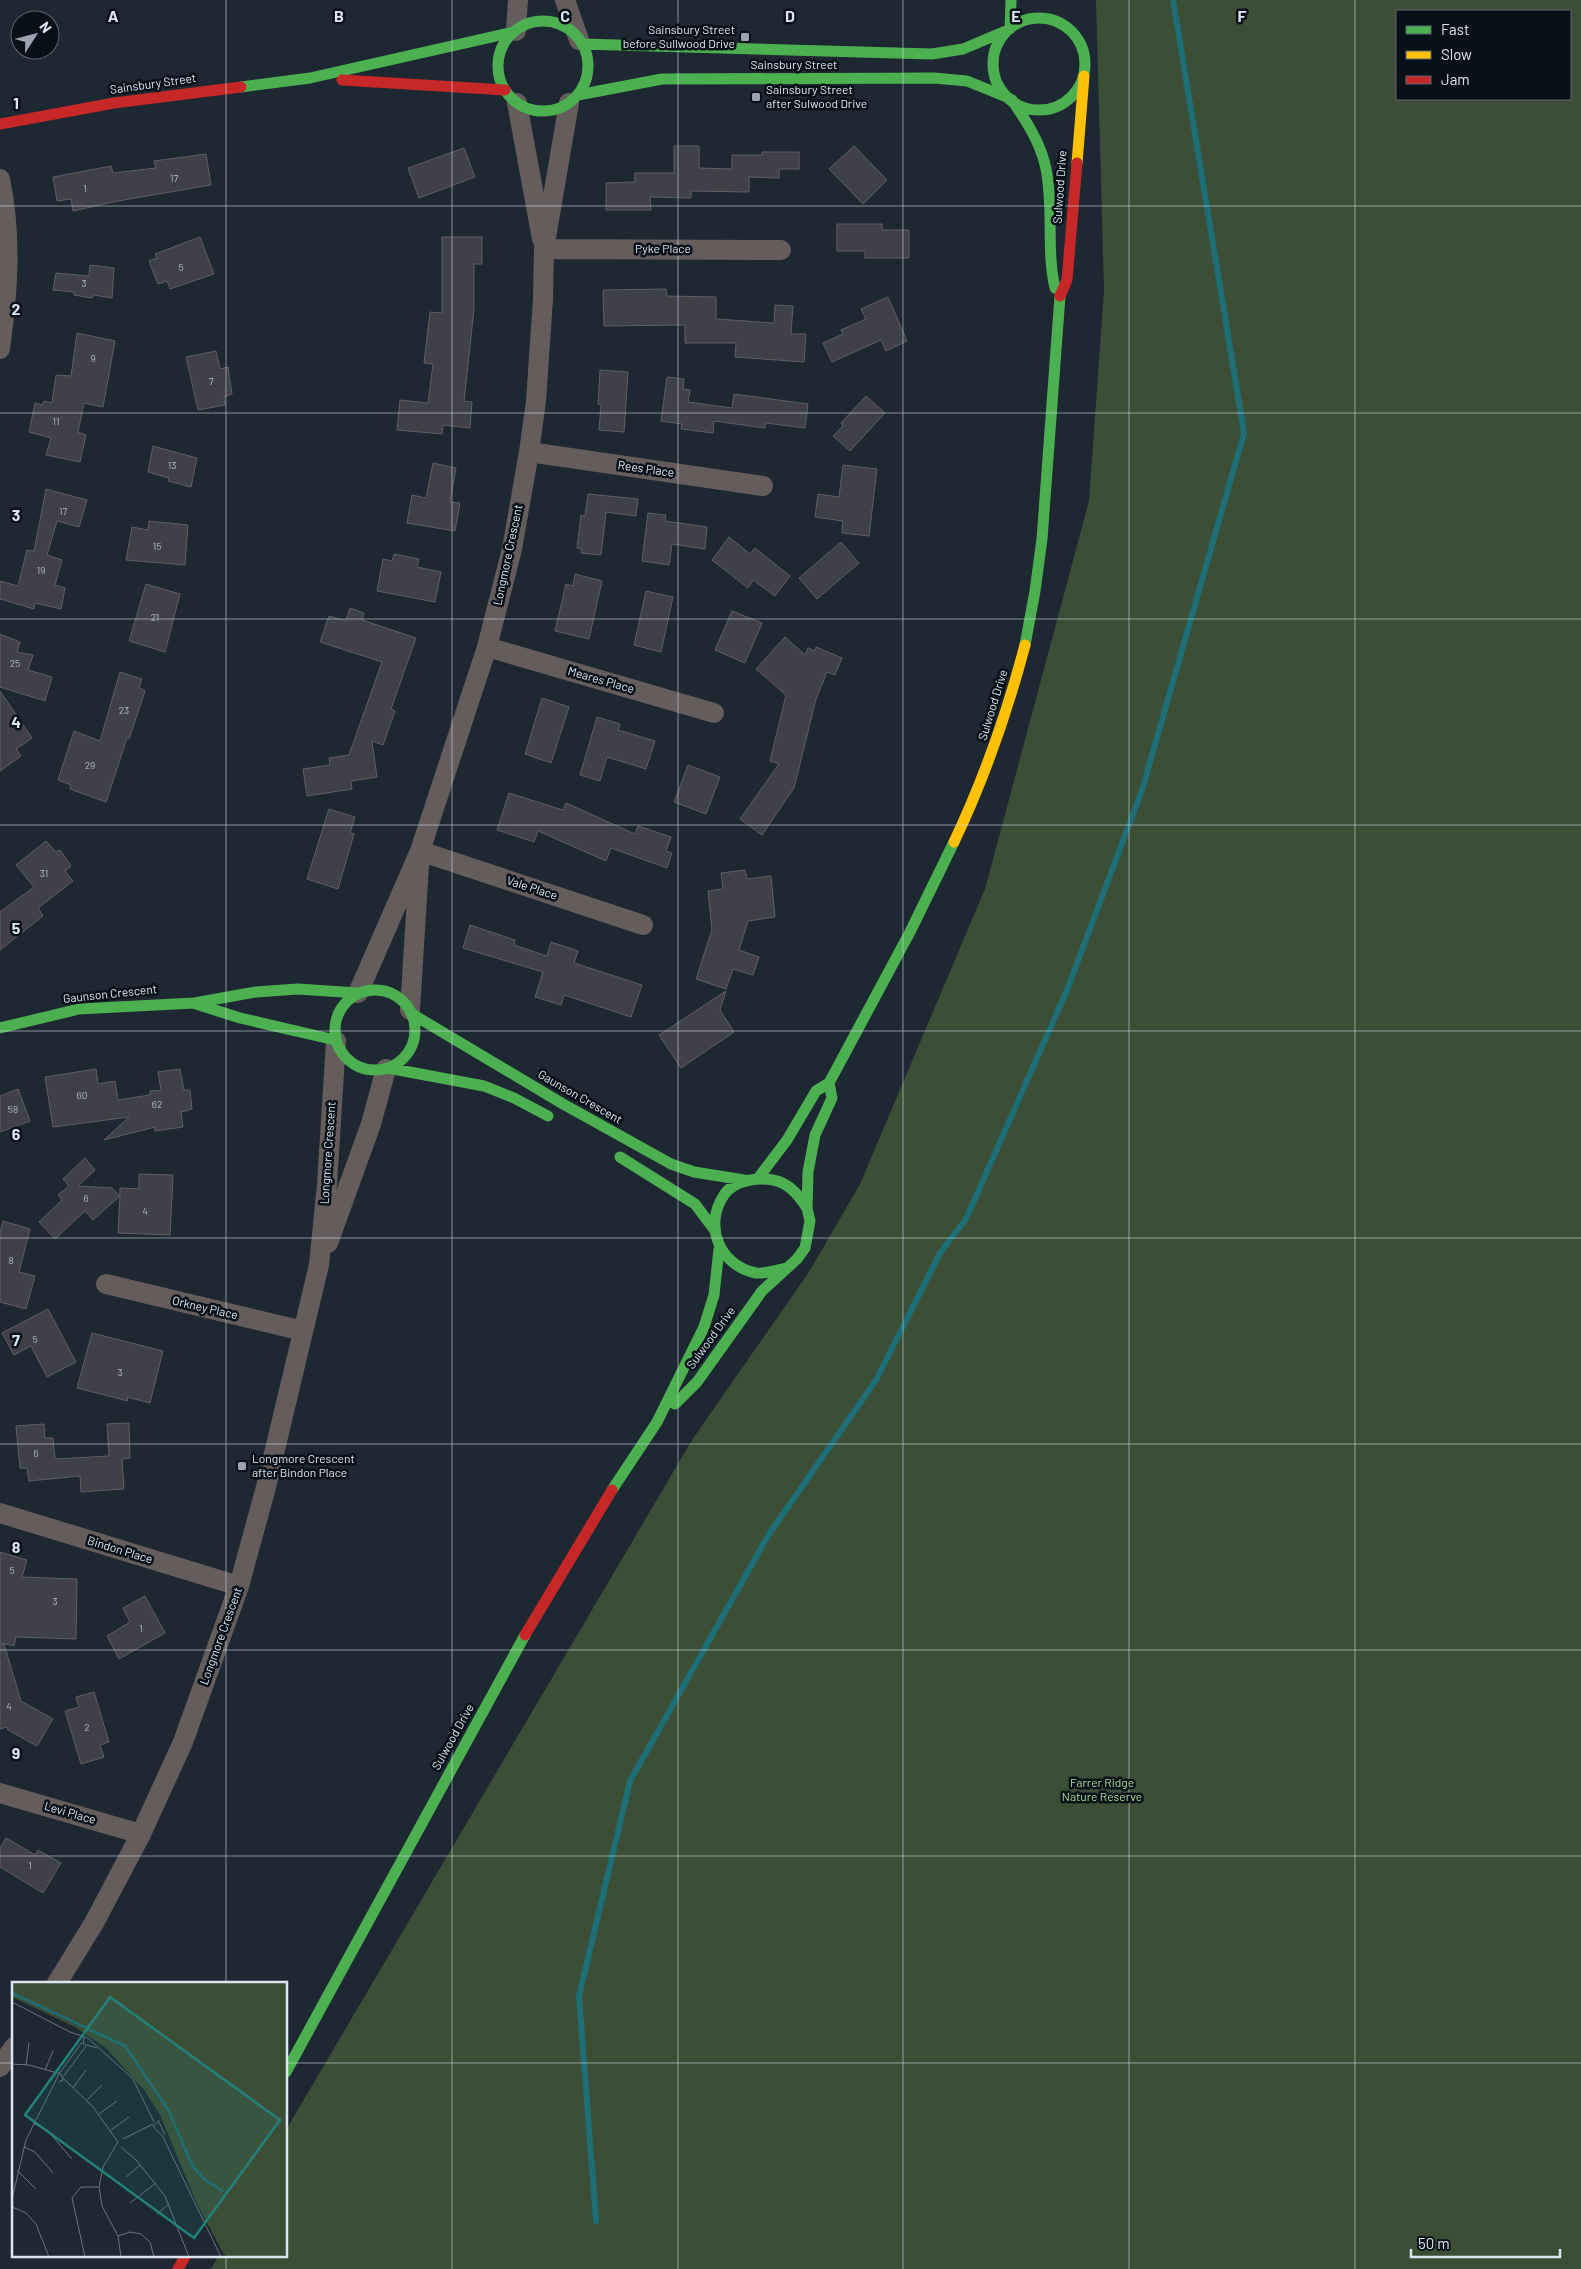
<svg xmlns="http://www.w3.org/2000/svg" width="1581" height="2269" font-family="Barlow,sans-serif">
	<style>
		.green { fill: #3c4e36; fill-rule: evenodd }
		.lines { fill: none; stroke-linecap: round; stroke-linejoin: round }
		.stream { stroke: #1d6e76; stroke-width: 6 }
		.building { fill: #404048; stroke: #605f66 }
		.street { stroke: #645d5b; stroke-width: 20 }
		.fast { stroke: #4caf50; stroke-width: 11 }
		.slow { stroke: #ffc107; stroke-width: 11 }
		.jam { stroke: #c62828; stroke-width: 11 }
		.grid { fill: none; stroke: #dae7f2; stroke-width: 1; stroke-opacity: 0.55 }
		.poi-dot { fill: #98a4af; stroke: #081119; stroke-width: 2 }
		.labels { text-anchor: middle; stroke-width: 5; stroke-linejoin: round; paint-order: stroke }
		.number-label { font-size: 10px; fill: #b4bdc8 }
		.poi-label { font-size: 12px; fill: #dae7f2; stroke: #081119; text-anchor: start }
		.street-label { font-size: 12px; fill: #dae7f2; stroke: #081119 }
		.park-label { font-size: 12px; fill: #addd94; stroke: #081119 }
		.inset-river { fill: none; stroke: #1d6e76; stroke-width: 2.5 }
		.inset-road { fill: none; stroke: #69747f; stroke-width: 1 }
		.view { fill: #23817b; fill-opacity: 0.15; stroke: #23817b; stroke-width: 2.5 }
		.inset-edge { fill: none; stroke: #dae7f2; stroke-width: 2.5 }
		.grid-label { font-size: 16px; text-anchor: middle; font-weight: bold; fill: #dae7f2; stroke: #081119; stroke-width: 5; stroke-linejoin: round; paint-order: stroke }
	</style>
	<rect width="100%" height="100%" fill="#1d2832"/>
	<path class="green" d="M1096,0H1581V2269H211L219,2255H286V2130L692,1440L809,1272L860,1184L985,889L1089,501L1104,290ZM1397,11H1570V99H1397Z"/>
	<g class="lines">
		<path class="stream" d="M596,2221L579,1996L630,1781L769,1534L876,1380L940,1253L966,1219L1067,990L1142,790L1244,433L1173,0"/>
	</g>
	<path class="building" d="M674,146H699V168L732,169V155H762V152H799V169H779V178L749,177V192L691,191V198L650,197L651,210H606V183L635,182V173H674Z
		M854,146L887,180L863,204L829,169Z
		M464,148L475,177L419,198L408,168Z
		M206,154L211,185L118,201L73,211L71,199L57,201L53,177L111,166L113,173L156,168L154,161Z
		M837,224H882V230H909V258H865V251H837Z
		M200,237L214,274L170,289L167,281L158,284L149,261L157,258L155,254Z
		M442,237H482V264H474V309L464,401L472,402L470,428L443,425L442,434L397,430L400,400L428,403L433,364L424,363L430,312L442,313Z
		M90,265L114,268L112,298L94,295L92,298L74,295V292L53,290L56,273L89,276Z
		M666,289L667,296L716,297V319L774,323L775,305L793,306L791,334H806L804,362L735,357L736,343H685V325L604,326L603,290Z
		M888,297L907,341L886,351L881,340L832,362L823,343L843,334L841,330L866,319L861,309Z
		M77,333L115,341L103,407L84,403L78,432L86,435L80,462L46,455L51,438L29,432L35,403L42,405L44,401L52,403L56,375L71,376Z
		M216,351L220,369L228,367L232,394L224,397L225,405L198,410L186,357Z
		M600,370L628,372L624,432L599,430L601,405L598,404Z
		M667,377L684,379L683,389L690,390L688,402L732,408L734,394L808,404L805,428L766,423L765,428L714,421L713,433L681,429L682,424L661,421Z
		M866,396L885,413L850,451L833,436L843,426L841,423Z
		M153,446L197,458L191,487L168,481L169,478L148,472Z
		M433,463L456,468L450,502L460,503L455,531L407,523L412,495L426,498Z
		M843,465L877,469L869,536L842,533L843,521L815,517L818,494L839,497Z
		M46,489L87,500L79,527L57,521L47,555L62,560L55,585L65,588L61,609L35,603L34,609L0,599V581L18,586L27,550L34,551Z
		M588,494L638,499L636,516L606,512L601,555L581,553L582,549L577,548L581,515L585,516Z
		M648,513L666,515L665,521L707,527L705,549L672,544L669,565L642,561Z
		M149,521L188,525L185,565L126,560L132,527L148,530Z
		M729,537L750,554L755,548L790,576L775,596L753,580L748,588L712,560Z
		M841,542L859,563L817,599L799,578Z
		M394,554L419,559L417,567L441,572L435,602L377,591L383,559L392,561Z
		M575,574L602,581L589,639L555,631L566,584L573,586Z
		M146,584L180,594L165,652L129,641Z
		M646,591L673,597L661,652L634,645Z
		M350,608L364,613L362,620L416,638L391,709L395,711L383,745L372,741L377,777L351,781L352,789L307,796L303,769L330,765L329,758L349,755L382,662L320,642L329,616L346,621Z
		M732,611L762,623L745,663L715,650Z
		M0,634L20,642L17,652L33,655L28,670L52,677L45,701L0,687Z
		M785,637L805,655L808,648L815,651L816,647L842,658L835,675L827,672L816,699L794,788L762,835L740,819L779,764L770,761L786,695L756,669Z
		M120,672L142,679L139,687L145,691L129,739L127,738L106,802L70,789L71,785L58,780L74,731L100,741Z
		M0,691L32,738L16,749L21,756L0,771Z
		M542,698L569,707L551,763L525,754Z
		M597,717L620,724L618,730L655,741L646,769L607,757L600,781L580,775Z
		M688,765L720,777L706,814L674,802Z
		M509,793L563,810L566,803L635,834L638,826L671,837L666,851L672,853L667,868L611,848L606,861L538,831L534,842L497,830Z
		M329,809L355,817L350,833L354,834L338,889L307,879Z
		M46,841L56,852L60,850L71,866L65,871L73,881L38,908L43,916L0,950V912L34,887L16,865Z
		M745,870L747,879L771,876L775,917L748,921L739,950L759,957L753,975L733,969L726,989L696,979L712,930L708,891L723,889L721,873Z
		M470,925L515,940L514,945L547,956L551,942L578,951L574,963L642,985L631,1017L564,995L561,1005L535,997L543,972L463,948Z
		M726,991L720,1010L734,1032L681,1068L659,1035Z
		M96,1069L98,1084L115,1081L118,1100L150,1095V1091L161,1090L158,1072L180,1069L184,1090H190L192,1109L181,1112L183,1127L155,1131V1127L104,1140L129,1117L53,1127L45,1077Z
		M18,1089L30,1121L0,1132V1096Z
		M85,1158L95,1170L78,1186L112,1188L120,1196V1188L139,1189V1174L173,1175L170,1235L118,1233L120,1196L93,1220L85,1211L55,1239L39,1222L62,1200L58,1195L69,1186L63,1179Z
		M3,1221L30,1229L19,1272L35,1276L26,1309L0,1302V1233Z
		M48,1309L76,1362L47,1377L31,1346L14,1355L2,1333Z
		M92,1333L163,1351L150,1403L127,1397L128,1401L77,1388Z
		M129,1423L130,1458L122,1459L124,1489L81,1492L80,1476L29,1481L27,1468H20L16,1426L44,1424L45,1438H53L55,1459L109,1456L107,1424Z
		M0,1552L27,1560L22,1577L77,1579L76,1639L16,1637L14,1646L0,1643Z
		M145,1596L165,1633L119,1659L107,1636L130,1622L123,1608Z
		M4,1644L21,1701L53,1719L37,1746L8,1730L7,1727L0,1729V1645Z
		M94,1692L109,1742L100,1745L104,1757L81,1764L65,1711L79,1707L76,1697Z
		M6,1838L35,1855L38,1850L61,1863L43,1893L0,1867V1848Z"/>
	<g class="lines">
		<path class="street" d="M565,0L579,40
			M516,31L518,0
			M517,103L542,239
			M0,179C12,236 8,291 0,349
			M544,249L781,250
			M529,452L763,486
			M487,647L714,713
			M420,851L643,925
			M358,993L420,851L487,647L512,549L529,452L536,401L543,299L544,249L569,103
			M410,1010L419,865
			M328,1243L371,1124L386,1069
			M106,1284L303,1331
			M0,1513L239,1586
			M0,1793L141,1834
			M57,1983L94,1923L141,1834L183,1742L239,1586L266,1487L319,1265L327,1184L336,1041
			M0,2067L14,2047"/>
		<path class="fast" d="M993 64a46 46 0 1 1 92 0a46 46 0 1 1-92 0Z
			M498 66a45 45 0 1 1 90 0a45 45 0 1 1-90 0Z
			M1010,29L1011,0
			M582,44L932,54L963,49L1008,30
			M241,87L310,78L514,32
			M578,95L662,79L934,78L967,81L1009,98
			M1012,100C1026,121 1041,143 1046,169C1054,208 1046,249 1055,288
			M1025,645L1035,591L1042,539L1060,296
			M335 1030a40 40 0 1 1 80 0a40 40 0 1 1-80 0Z
			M196,1004L240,1018L335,1040
			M412,1014L563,1104L671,1164L694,1172L744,1180
			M0,1028L79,1009L194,1003L256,992L298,989L357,993
			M388,1068L484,1086L514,1098L548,1116
			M620,1157L695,1204L713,1228
			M759,1177L787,1140L816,1091L829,1083L910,932L954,842
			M786,1268C777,1270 765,1274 756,1273C720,1266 703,1226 724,1195C729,1187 740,1182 750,1180C778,1176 792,1184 807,1208
			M675,1404L697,1382L762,1291L797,1259L805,1248L810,1221L807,1208L808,1172L815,1135L832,1098L829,1083
			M612,1490L657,1422L704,1327L714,1295L719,1249
			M286,2072L525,1635"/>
		<path class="slow" d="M1077,163L1084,76
			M954,842C984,779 1007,713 1025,645"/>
		<path class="jam" d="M342,80L505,90
			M0,124L114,103L241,87
			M1060,296L1067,280L1077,163
			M525,1635L612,1490
			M178,2269L186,2255"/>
	</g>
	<path class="grid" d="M226,0V1983M452,0V2269M678,0V2269M903,0V2269M1129,0V2269M1355,0V2269M0,206H1581M0,413H1581M0,619H1581M0,825H1581M0,1031H1581M0,1238H1581M0,1444H1581M0,1650H1581M0,1856H1581M0,2063H14M286,2063H1581M226,2255V2269"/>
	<g class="poi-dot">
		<rect x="740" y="32" width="10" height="10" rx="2.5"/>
		<rect x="751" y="92" width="10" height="10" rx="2.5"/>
		<rect x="237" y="1461" width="10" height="10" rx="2.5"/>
	</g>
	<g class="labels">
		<g class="number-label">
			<text x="174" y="182">17</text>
			<text x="85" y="192">1</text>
			<text x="181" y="271">5</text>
			<text x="84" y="287">3</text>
			<text x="93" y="362">9</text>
			<text x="211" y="385">7</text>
			<text x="56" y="425">11</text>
			<text x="172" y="469">13</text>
			<text x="63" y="515">17</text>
			<text x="157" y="550">15</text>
			<text x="41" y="574">19</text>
			<text x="155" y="621">21</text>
			<text x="15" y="667">25</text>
			<text x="124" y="714">23</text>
			<text x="90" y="769">29</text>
			<text x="44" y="877">31</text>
			<text x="82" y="1099">60</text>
			<text x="157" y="1108">62</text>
			<text x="13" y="1113">58</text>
			<text x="86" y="1202">6</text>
			<text x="145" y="1215">4</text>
			<text x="11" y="1264">8</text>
			<text x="35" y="1343">5</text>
			<text x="120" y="1376">3</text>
			<text x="36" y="1457">6</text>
			<text x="12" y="1574">5</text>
			<text x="55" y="1605">3</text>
			<text x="141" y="1632">1</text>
			<text x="9" y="1710">4</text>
			<text x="87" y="1731">2</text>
			<text x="30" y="1869">1</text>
		</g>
		<g class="poi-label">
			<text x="735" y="34" text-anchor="end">Sainsbury Street<tspan x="735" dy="14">before Sullwood Drive</tspan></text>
			<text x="766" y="94">Sainsbury Street<tspan x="766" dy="14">after Sulwood Drive</tspan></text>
			<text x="252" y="1463">Longmore Crescent<tspan x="252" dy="14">after Bindon Place</tspan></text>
		</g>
		<g class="street-label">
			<text x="794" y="69">Sainsbury Street</text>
			<text transform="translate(153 84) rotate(-8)" y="4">Sainsbury Street</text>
			<text transform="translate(1060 187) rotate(-86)" y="4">Sulwood Drive</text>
			<text x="663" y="253">Pyke Place</text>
			<text transform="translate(646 469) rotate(8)" y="4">Rees Place</text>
			<text transform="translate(508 555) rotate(-78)" y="4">Longmore Crescent</text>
			<text transform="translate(601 680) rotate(16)" y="4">Meares Place</text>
			<text transform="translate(993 705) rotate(-73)" y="4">Sulwood Drive</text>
			<text transform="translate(532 888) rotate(18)" y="4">Vale Place</text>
			<text transform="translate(110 994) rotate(-6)" y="4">Gaunson Crescent</text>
			<text transform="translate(580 1097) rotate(30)" y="4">Gaunson Crescent</text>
			<text transform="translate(328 1153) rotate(-86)" y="4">Longmore Crescent</text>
			<text transform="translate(205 1308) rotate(13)" y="4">Orkney Place</text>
			<text transform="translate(711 1338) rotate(-54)" y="4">Sulwood Drive</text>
			<text transform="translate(120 1550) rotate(17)" y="4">Bindon Place</text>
			<text transform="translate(221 1636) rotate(-70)" y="4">Longmore Crescent</text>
			<text transform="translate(453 1737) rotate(-61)" y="4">Sulwood Drive</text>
			<text transform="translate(70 1813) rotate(16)" y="4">Levi Place</text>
		</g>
		<g class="park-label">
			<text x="1102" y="1787">Farrer Ridge<tspan x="1102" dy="14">Nature Reserve</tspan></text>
		</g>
	</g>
	<g transform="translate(12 1982)">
		<rect width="275" height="275" fill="#1d2832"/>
		<path d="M0,0H275V271L271,275H215L211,271L185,222L148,133L132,108L94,66L63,45L0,15Z" fill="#3c4e36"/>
		<path class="inset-river" d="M0,11L113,64L156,127L180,183L193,198L211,209"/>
		<path class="inset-road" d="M0,20L58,50L76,56L121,97L142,140M72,55L71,62L85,66M0,82L17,83L49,92L51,98L47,100M14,83L17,61M33,88L41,69M47,92L70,60M51,95L74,64M51,96L81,125L106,160M61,106L74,88M75,118L90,103M87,132L105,119M146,138L153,153M147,139L141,144L151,155L209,275M21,141L36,149L60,177M99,148L117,135M111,157L141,142M106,160L91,185L87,205L90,224L106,254L109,275M12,165L23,170L41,191M109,165L124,178L153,214L177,275M5,188L24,207M114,195L128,183M0,217L14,158L47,92M118,221L144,201M0,225L14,231L24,242L37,275M145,232L157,222M106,254L118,250L129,252L138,260L142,275M73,275L60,216L69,205H87"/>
		<path class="view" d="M98,15L268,138L182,256L13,133Z"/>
		<rect width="275" height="275" class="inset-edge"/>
	</g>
	<g class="grid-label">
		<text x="113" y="22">A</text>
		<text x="339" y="22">B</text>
		<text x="565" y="22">C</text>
		<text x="790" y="22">D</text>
		<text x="1016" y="22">E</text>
		<text x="1242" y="22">F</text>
		<text x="16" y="109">1</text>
		<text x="16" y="315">2</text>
		<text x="16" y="521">3</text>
		<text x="16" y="728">4</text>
		<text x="16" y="934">5</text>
		<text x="16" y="1140">6</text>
		<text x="16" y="1346">7</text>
		<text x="16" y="1553">8</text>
		<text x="16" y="1759">9</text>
	</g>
	<rect x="1396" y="10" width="175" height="90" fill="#081119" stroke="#5c6770"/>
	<rect x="1406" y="26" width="25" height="8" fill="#4caf50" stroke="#5c6770"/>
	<text x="1441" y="35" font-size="15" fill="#dae7f2">Fast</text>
	<rect x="1406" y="51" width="25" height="8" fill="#ffc107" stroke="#5c6770"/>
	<text x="1441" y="60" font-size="15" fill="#dae7f2">Slow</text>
	<rect x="1406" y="76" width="25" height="8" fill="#c62828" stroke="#5c6770"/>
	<text x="1441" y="85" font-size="15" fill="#dae7f2">Jam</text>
	<g transform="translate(35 35) rotate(54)"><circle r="24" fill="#081119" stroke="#5c6770"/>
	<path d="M0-4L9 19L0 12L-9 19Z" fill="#98a4af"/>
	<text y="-8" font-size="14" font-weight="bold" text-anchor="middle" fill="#dae7f2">N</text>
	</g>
	<path d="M1411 2249v8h149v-8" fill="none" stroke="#dae7f2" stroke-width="2.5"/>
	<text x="1418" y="2249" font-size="15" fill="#dae7f2" stroke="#081119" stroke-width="4" paint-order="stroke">50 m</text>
</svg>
